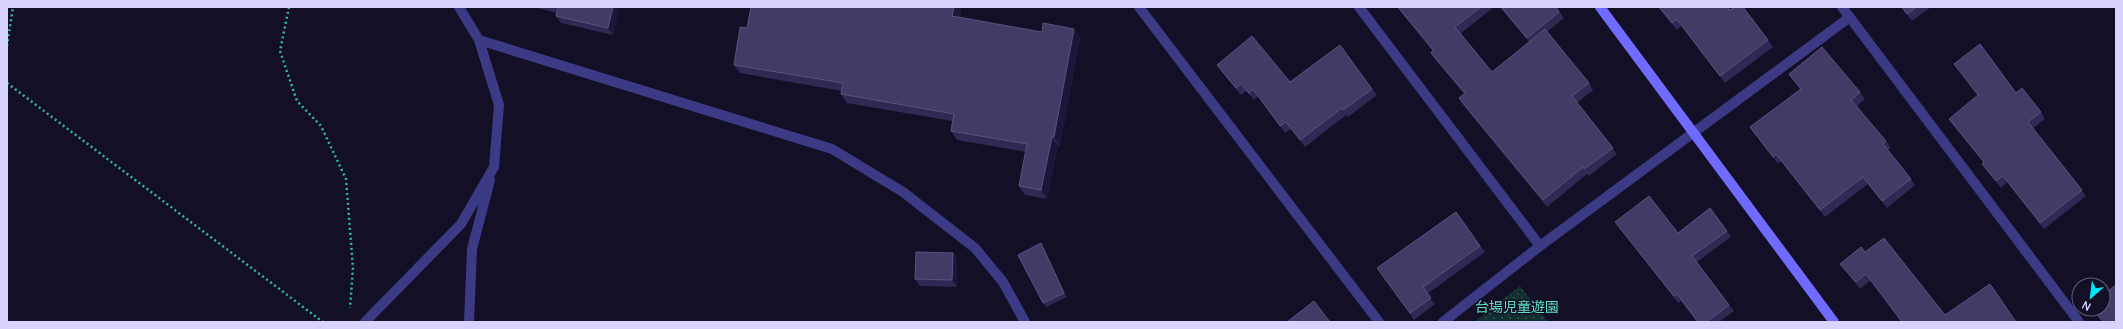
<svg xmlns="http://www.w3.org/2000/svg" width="2123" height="329" font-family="Manrope,'Noto Sans JP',sans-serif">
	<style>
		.park { fill: url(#park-dots) }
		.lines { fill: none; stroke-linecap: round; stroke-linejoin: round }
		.path { stroke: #2fb8b0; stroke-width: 2.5; stroke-dasharray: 2 3; stroke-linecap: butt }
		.street { stroke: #3d3a85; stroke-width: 10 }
		.secondary { stroke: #6f6bff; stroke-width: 10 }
		.wall { fill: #312854 }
		.shaded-wall { fill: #1d163a }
		.building { fill: #433a66; stroke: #5a527e }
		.labels { text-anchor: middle; stroke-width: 3; stroke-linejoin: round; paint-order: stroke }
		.park-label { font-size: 14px; fill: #5fe0c0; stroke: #130f26 }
	</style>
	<defs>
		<pattern id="park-dots" width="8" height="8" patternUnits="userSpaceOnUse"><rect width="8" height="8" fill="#12302f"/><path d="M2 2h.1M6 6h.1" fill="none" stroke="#344d4e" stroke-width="1.8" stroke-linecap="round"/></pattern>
	</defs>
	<rect width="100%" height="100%" fill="#130f26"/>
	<path class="park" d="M1520,286L1548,322H1474Z"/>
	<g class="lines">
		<path class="path" d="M289,7L280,51L297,101L321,126L346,179L353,268L350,308
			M7,46L13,7
			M7,83L323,322"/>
		<path class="street" d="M459,7L479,40L832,149L903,192L975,248L1003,282L1025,322
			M1139,7L1379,322
			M1359,7L1540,246
			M1842,7L2079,322
			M365,322L461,224L494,167L499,105L479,40
			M469,322L472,249L490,180
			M1443,322L1540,246L1850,17"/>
		<path class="secondary" d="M1600,7L1834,322"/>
	</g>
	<path class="wall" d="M533,7H619L613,35L561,23L556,16L557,13Z
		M751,7H961L960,17L1042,32L1074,29L1080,38L1060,146L1058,145L1047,199L1025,195L1019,186L1026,152L957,140L951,131L952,121L847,103L841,94L842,91L740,73L734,65L747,28Z
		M1397,7H1494L1460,34L1492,72L1529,42L1500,7H1556L1564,18L1547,32L1589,83L1593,90L1577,103L1617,154L1589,176L1587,174L1547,207L1463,105L1459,98L1464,94L1435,59L1431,53L1433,51Z
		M1658,7H1727L1730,10L1768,40L1773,47L1725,83L1681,26L1677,30Z
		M1901,7H1931L1912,21Z
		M1217,65L1290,82L1372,89L1377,95L1348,117L1346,115L1305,147L1291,129L1285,133L1258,96L1254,100L1246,91L1241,95L1222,72Z
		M1789,74L1860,92L1865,99L1857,106L1886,141L1891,148L1888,150L1915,185L1887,208L1868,184L1825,217L1781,161L1778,164L1750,127L1800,89Z
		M2016,93L2041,112L2045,119L2033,128L2086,196L2044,229L2007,182L2001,188L1982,164L1983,162L1949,119Z
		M1456,212L1485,252L1427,294L1435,304L1414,320L1377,268Z
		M1615,222L1678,233L1727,231L1731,237L1697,262L1734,311L1719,322H1697L1681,301L1678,303Z
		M1043,247L1067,297L1046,307L1043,303Z
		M1865,252L1945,315L2016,322H1902L1871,280L1860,289L1840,264Z
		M953,253L957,260V287L920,286L915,279Z"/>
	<path class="shaded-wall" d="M613,7H619L613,35L608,28Z
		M954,7H961L958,25L952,16Z
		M1074,29L1080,38L1060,146L1054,137Z
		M1052,137L1058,145L1047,199L1041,190Z
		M1041,243L1043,247L1067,297L1064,293Z
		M953,253L957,260V287L952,280Z"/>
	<path class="building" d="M557,7H613L608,28L556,16L558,7Z
		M751,7H954L952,16L1042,32L1043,23L1074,29L1054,137H1052L1041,190L1019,186L1027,144L951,131L954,114L841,94L843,83L734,65L740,27L747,28Z
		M1398,7H1481L1455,27L1492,72L1545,29L1589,83L1572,96L1613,148L1584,169L1583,167L1543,200L1459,98L1465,93L1431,53L1433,50Z
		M1501,7H1556L1559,12L1527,38Z
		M1659,7H1727L1730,10L1734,7H1743L1768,40L1720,76L1677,19L1672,23Z
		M1902,7H1917L1907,14Z
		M1252,36L1290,82L1340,45L1372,89L1343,110L1342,108L1300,140L1286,122L1280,126L1253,89L1249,93L1241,84L1236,88L1217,65Z
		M1980,44L2016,93L2022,88L2041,112L2028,122L2082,190L2040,223L2003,176L1996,181L1982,164L1984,162L1949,119L1978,95L1954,64Z
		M1822,47L1860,92L1851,100L1886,141L1883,144L1911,179L1882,201L1863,177L1820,210L1776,154L1773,157L1750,127L1801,89L1789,74Z
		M1649,196L1678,233L1710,208L1727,231L1692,256L1729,305L1706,322H1698L1677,294L1674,296L1615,222Z
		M1456,212L1480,246L1423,287L1431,298L1410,313L1377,268Z
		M1884,238L1945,315L1990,284L2016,322H1902L1866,274L1856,282L1840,264L1861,247L1865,252Z
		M1041,243L1064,293L1043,303L1018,255Z
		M916,252L953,253L952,280L915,279Z
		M2116,285V322H2103L2093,309H2103V295Z
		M1314,301L1330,322H1287Z"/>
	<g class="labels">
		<g class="park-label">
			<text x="1517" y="312">台場児童遊園</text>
		</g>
	</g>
	<rect width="2123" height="329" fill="none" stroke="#d9d4ff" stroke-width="16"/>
	<g transform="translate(2091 297) rotate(208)"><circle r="19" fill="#130f26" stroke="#625e7d"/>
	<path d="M0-3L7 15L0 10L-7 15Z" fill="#00e5ff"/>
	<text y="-6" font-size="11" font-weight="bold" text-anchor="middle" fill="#d9d4ff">N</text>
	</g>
</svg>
